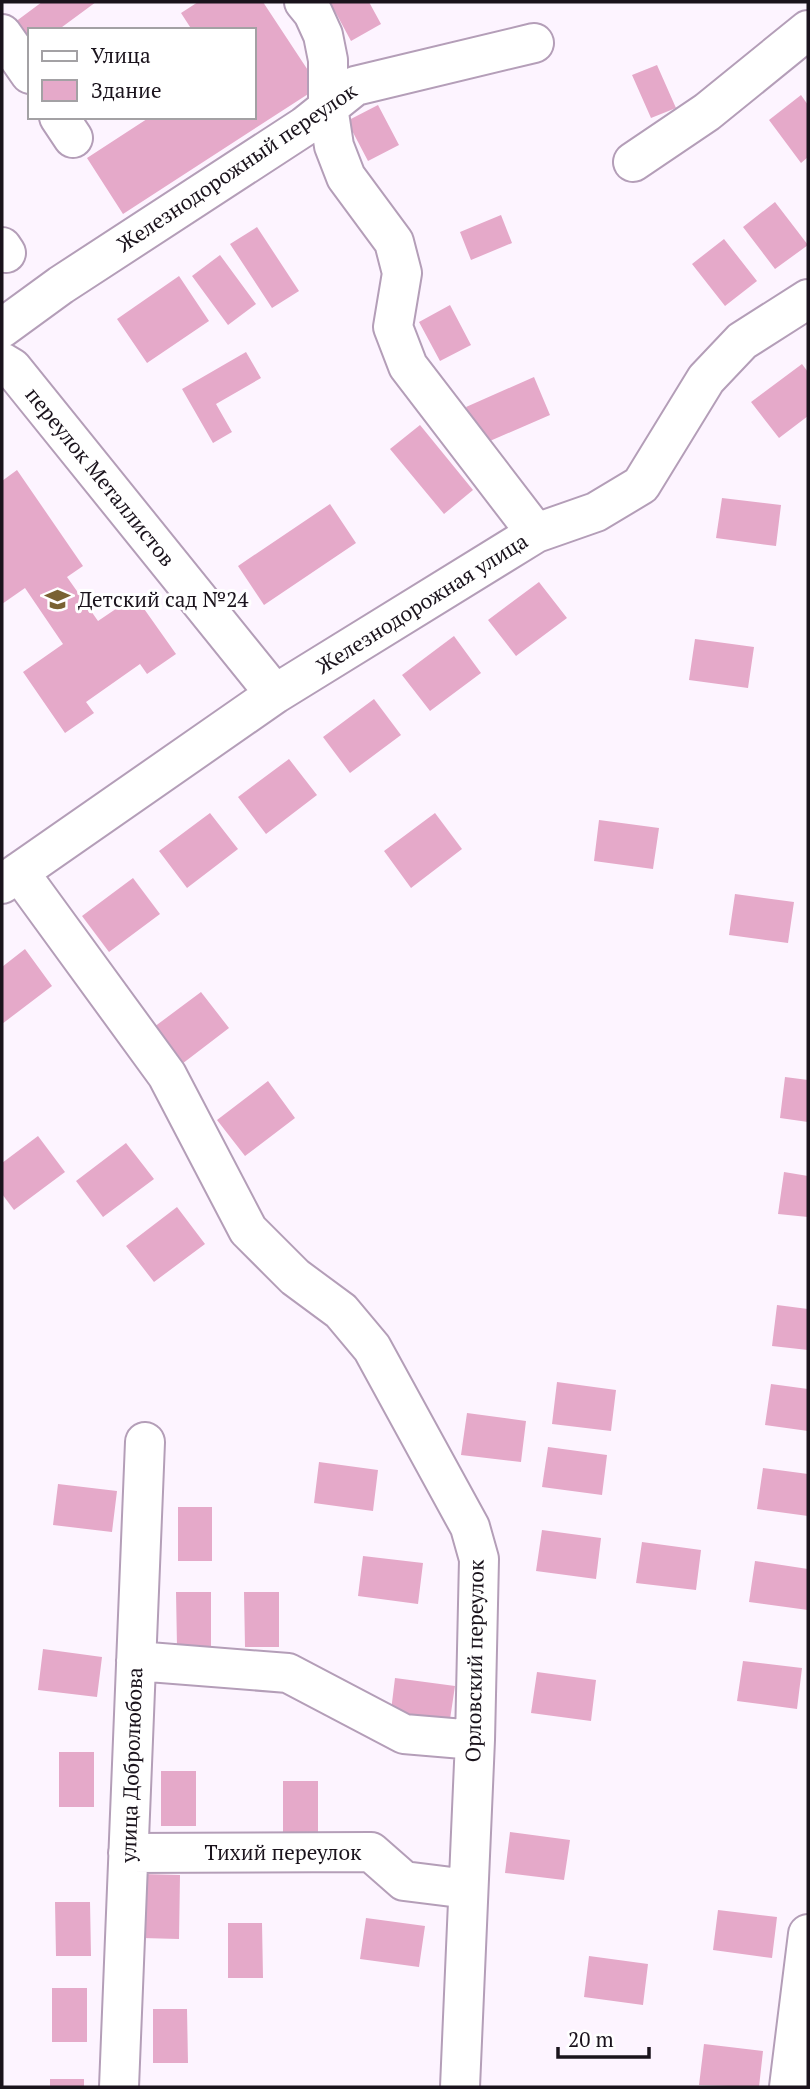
<svg xmlns="http://www.w3.org/2000/svg" width="810" height="2089" font-family="'PT Serif',serif">
	<style>
		.building { fill: #e5a9c9 }
		.lines { fill: none; stroke-linecap: round; stroke-linejoin: round }
		.minor-casing { stroke: #b49eb8; stroke-width: 42 }
		.minor { stroke: #fff; stroke-width: 38 }
		.labels { text-anchor: middle; stroke-width: 6; stroke-linejoin: round; paint-order: stroke }
		.street-label { font-size: 21px; fill: #1a131c; stroke: #fff }
		.poi-label { font-size: 21px; fill: #1a131c; stroke: #fff; text-anchor: start }
	</style>
	<rect width="100%" height="100%" fill="#fdf4ff"/>
	<path class="building" d="M42,2H96L58,30H30V51L7,28Z
		M198,2H263L319,87L123,214L87,158L150,117H254V30H192L181,13Z
		M330,2H369L381,24L351,41Z
		M657,65L676,108L651,118L632,75Z
		M801,95L808,105V157L801,163L769,120Z
		M378,105L399,145L368,161L347,121Z
		M775,202L808,245L775,269L743,227Z
		M501,215L512,243L471,260L460,232Z
		M257,227L299,291L272,308L230,244Z
		M724,239L757,281L725,306L692,264Z
		M220,255L256,304L228,325L192,276Z
		M179,276L209,321L147,363L117,319Z
		M450,305L471,345L440,361L419,322Z
		M246,352L261,378L216,404L232,432L213,443L182,389Z
		M802,364L808,372V416L779,438L751,402Z
		M534,377L550,415L483,444L466,407Z
		M420,425L473,490L444,514L390,449Z
		M17,470L83,566L67,577L98,621L135,596L176,654L147,674L140,664L86,702L94,713L65,733L23,672L63,644L25,588L2,604V481Z
		M722,498L781,505L776,546L716,538Z
		M330,504L356,543L264,605L238,566Z
		M539,582L567,618L516,656L488,620Z
		M454,636L481,673L430,711L402,675Z
		M695,639L754,647L748,688L689,680Z
		M374,699L401,735L350,773L323,737Z
		M289,759L317,795L266,834L238,797Z
		M210,813L238,849L187,888L159,851Z
		M435,813L462,849L411,888L384,851Z
		M599,820L659,828L653,869L594,861Z
		M133,878L160,914L109,952L82,916Z
		M735,894L794,902L788,943L729,935Z
		M25,949L52,986L2,1024V967Z
		M201,992L229,1028L178,1067L150,1030Z
		M785,1077L808,1080V1122L780,1118Z
		M268,1081L295,1118L245,1156L217,1120Z
		M38,1136L65,1172L14,1210L2,1194V1163Z
		M126,1143L154,1179L103,1217L76,1181Z
		M784,1172L808,1176V1217L778,1214Z
		M177,1207L205,1244L154,1282L126,1246Z
		M777,1305L808,1309V1350L772,1346Z
		M557,1382L616,1390L611,1431L552,1424Z
		M771,1384L808,1389V1431L765,1425Z
		M467,1413L526,1421L521,1462L461,1455Z
		M548,1447L607,1455L602,1495L542,1487Z
		M319,1462L378,1470L373,1511L314,1503Z
		M763,1468L808,1474V1516L757,1509Z
		M58,1484L117,1491L112,1532L53,1525Z
		M178,1507H212V1561H178Z
		M542,1530L601,1538L596,1579L536,1571Z
		M642,1542L701,1550L696,1590L636,1583Z
		M363,1556L423,1563L418,1604L358,1596Z
		M755,1561L808,1569V1610L749,1602Z
		M176,1592H211V1647H177Z
		M244,1592H279V1647H245Z
		M43,1649L102,1657L97,1697L38,1690Z
		M743,1661L802,1668L797,1709L737,1701Z
		M537,1672L596,1680L591,1721L531,1713Z
		M395,1678L455,1686L449,1726L390,1719Z
		M59,1752H94V1807H59Z
		M161,1771H196V1826H161Z
		M283,1781H318V1836H283Z
		M510,1832L570,1840L564,1880L505,1873Z
		M142,1874L180,1875L179,1939L142,1938Z
		M55,1902H90L91,1956H56Z
		M718,1910L777,1917L772,1958L713,1950Z
		M366,1918L425,1926L419,1967L360,1959Z
		M228,1923H262L263,1978H228Z
		M589,1956L648,1964L643,2005L584,1997Z
		M52,1988H87V2042H52Z
		M153,2009H187L188,2063H153Z
		M704,2044L763,2051L759,2087L699,2085Z
		M50,2079H84V2087H50Z"/>
	<g class="lines">
		<defs>
			<path id="minor" d="M304,2L313,13L323,35L328,60V107L334,146L346,177L394,242L402,273L393,327L408,366L536,533
				M2,34L30,74
				M59,117L73,138
				M633,162L707,112L808,30
				M2,247L6,253
				M2,328L61,285L305,126L355,86L534,43
				M2,362L12,368L275,694
				M19,872L167,1075L248,1230L295,1277L341,1311L372,1348L470,1527L479,1559L475,1740L460,2087
				M2,884L275,694L536,533L596,512L641,485L706,379L742,341L808,299
				M136,1661L288,1673L404,1734L475,1740
				M128,1853L371,1852L404,1881L468,1889
				M119,2087L145,1442
				M789,2087L808,1934"/>
		</defs>
		<use href="#minor" class="minor-casing"/>
		<use href="#minor" class="minor"/>
	</g>
	<defs>
		<symbol id="school-bare" viewBox="-9 -9 18 18"><path d="M0-5L7-2L0 1L-7-2ZM-4 1L0 2.5L4 1V4Q0 6-4 4Z" fill="#7a6233" stroke="#fff" stroke-width="2.5" paint-order="stroke"/></symbol>
	</defs>
	<g fill-rule="evenodd">
		<use href="#school-bare" x="40" y="582" width="35" height="35"/>
	</g>
	<g class="labels">
		<g class="street-label">
			<text transform="translate(237 168) rotate(-34)" y="7">Железнодорожный переулок</text>
			<text transform="translate(100 477) rotate(51)" y="7">переулок Металлистов</text>
			<text transform="translate(422 604) rotate(-32)" y="7">Железнодорожная улица</text>
			<text transform="translate(475 1661) rotate(-89)" y="7">Орловский переулок</text>
			<text transform="translate(132 1765) rotate(-88)" y="7">улица Добролюбова</text>
			<text x="283" y="1860">Тихий переулок</text>
		</g>
		<g class="poi-label">
			<text x="78" y="607">Детский сад №24</text>
		</g>
	</g>
	<rect width="810" height="2089" fill="none" stroke="#1a131c" stroke-width="7"/>
	<rect x="28" y="28" width="228" height="91" fill="#ffffff" stroke="#a3a1a4" stroke-width="2"/>
	<rect x="42" y="51" width="35" height="10" fill="#ffffff" stroke="#a3a1a4" stroke-width="2"/>
	<text x="91" y="63" font-size="21" fill="#1a131c">Улица</text>
	<rect x="42" y="80" width="35" height="21" fill="#e5a9c9" stroke="#a3a1a4" stroke-width="2"/>
	<text x="91" y="98" font-size="21" fill="#1a131c">Здание</text>
	<path d="M558 2047v10h91v-10" fill="none" stroke="#1a131c" stroke-width="3.5"/>
	<text x="568" y="2047" font-size="21" fill="#1a131c" stroke="#ffffff" stroke-width="5" paint-order="stroke">20 m</text>
</svg>
